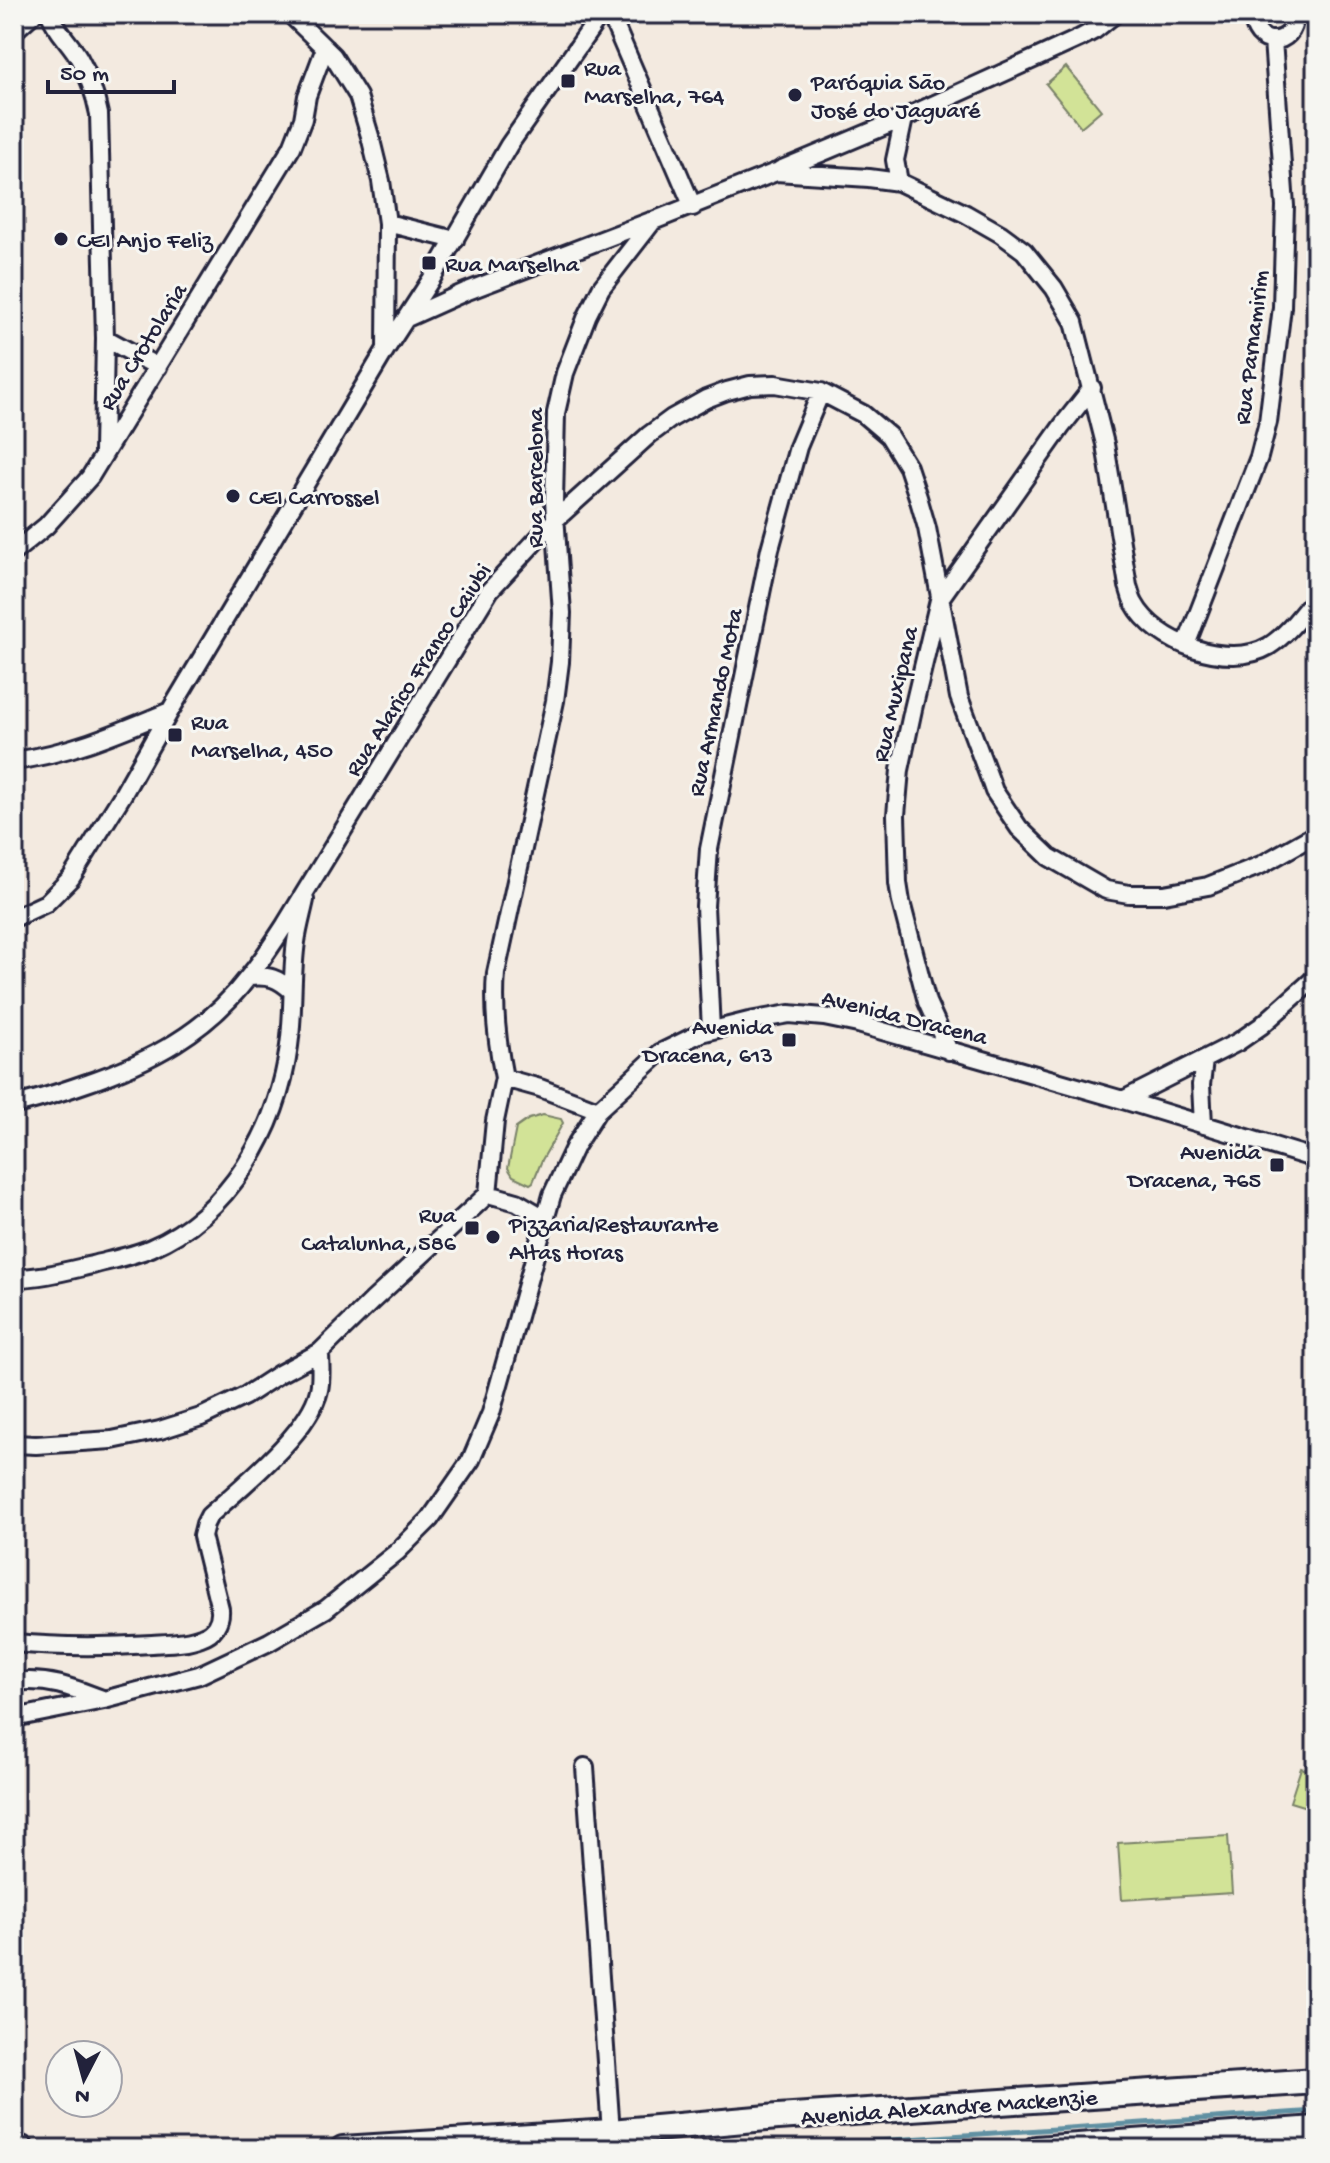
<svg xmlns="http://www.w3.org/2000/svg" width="1330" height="2163" font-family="'Gochi Hand',sans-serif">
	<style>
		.green { fill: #d2e397; stroke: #7a8269; stroke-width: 2 }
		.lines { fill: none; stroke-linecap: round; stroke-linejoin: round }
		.stream { stroke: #6090a2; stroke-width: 5 }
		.street-casing { stroke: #22223b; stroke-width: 22 }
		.secondary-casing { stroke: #22223b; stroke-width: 30 }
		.street { stroke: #f6f6f2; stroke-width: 16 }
		.secondary { stroke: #f6f6f2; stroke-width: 24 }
		.poi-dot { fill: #22223b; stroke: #f6f6f2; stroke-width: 3 }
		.labels { text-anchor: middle; stroke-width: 6; stroke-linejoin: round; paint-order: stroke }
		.poi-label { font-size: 24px; fill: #22223b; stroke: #f6f6f2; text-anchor: start }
		.street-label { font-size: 24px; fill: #22223b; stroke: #f6f6f2 }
	</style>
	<rect width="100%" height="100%" fill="#f3eae0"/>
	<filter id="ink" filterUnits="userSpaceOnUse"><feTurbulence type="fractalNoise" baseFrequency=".0125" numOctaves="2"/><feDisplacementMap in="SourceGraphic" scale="16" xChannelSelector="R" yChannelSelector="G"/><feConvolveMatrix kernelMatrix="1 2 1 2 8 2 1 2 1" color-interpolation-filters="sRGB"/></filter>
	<g filter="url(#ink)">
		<path class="green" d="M1066,67L1101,110L1081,127L1046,84Z
			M543,1115L561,1119L563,1123L542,1160L533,1182L530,1184L513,1176L508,1168L516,1128L529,1119Z
			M1301,1768L1316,1773V1810L1290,1802Z
			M1228,1836L1232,1893L1122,1900L1118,1843Z"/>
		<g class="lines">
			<path class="stream" d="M761,2149L1316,2111"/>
			<defs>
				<path id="street" d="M50,14C56,31 70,42 79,58C89,76 95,94 99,114L105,338L103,452
					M290,14L333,56L358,96L370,136L381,181L387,223L386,349
					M610,14L693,207
					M1254,14C1250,49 1297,49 1294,14
					M14,31L33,14
					M780,170L904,118L1080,38L1095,30L1115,14
					M899,182L895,160L904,118
					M387,223L455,240
					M407,318L465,292L651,221
					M105,338L158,367
					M14,552L46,526L90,477L292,147L303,119L307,96L325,48
					M1186,645L1259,457L1268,422L1282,307L1285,206L1273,40
					M14,761C71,753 117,733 170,711
					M14,918L46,903L71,878L122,796L170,711L386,349L432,278L509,145L601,14
					M249,977C269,975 278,978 292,991
					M711,1030L705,906L709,849L770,549L798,447L821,392
					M949,1051L927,1002L901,902L898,883L896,815L900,770L913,709L939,600L1062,426L1092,388
					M504,1078C497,1043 493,1009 496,973L555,701L560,662L562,613L554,501L556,413L565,373L587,316L601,288L653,221L776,172L869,178L899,182L966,214L1001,234L1024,251L1054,288L1074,322L1105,444L1128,586C1130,591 1131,598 1134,603C1155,643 1229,670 1269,646C1288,634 1302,614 1316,597
					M1123,1100L1238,1042L1261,1026L1316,977
					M14,1105C38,1100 61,1092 84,1084C150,1062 207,1032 250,975C263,959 274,942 285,925L490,590L555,520L649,435L672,418L706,399L727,391L750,385L775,384L821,392L863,414L889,436L908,467L918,497L927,528L959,697L989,777L994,791L1019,828L1049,857L1106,890L1129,894H1164L1208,886L1261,865L1316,834
					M1203,1125L1201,1085L1204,1060
					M488,1194L495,1121L504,1078L540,1088L598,1110
					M488,1194L517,1202L546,1219
					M14,1278C41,1278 66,1271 92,1265C111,1260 132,1256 151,1248C230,1214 278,1129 289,1046C294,1011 291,976 296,942C298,928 302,914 305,900
					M14,1444L36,1445L112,1440L160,1430L201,1417L245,1396L279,1374L320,1352L372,1301L488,1194
					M14,1643C59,1647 106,1647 152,1644C168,1643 186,1643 201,1637C214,1633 221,1622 220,1609L202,1536L205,1524L209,1516C241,1487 310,1432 319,1390C322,1377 320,1364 320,1352
					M14,1682C48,1678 71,1687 102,1699
					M14,1718L104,1700L199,1675L269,1642L326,1609L397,1552L430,1519L471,1460L491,1413L552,1195L575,1146L598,1110L660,1053L701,1033L749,1021L789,1014L824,1017L858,1024L1123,1100L1316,1159
					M585,1767L611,2132"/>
				<path id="secondary" d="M14,2147L21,2149
					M343,2149L611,2132L778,2117L1316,2081
					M1036,2149L1316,2129"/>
			</defs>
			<use href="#street" class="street-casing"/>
			<use href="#secondary" class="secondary-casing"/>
			<use href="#street" class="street"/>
			<use href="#secondary" class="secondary"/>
		</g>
	</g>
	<g class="poi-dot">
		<rect x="560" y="73" width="16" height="16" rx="4"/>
		<circle cx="795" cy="95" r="8"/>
		<circle cx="61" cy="239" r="8"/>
		<rect x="421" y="255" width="16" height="16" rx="4"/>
		<circle cx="233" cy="496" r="8"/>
		<rect x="167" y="727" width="16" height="16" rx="4"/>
		<rect x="781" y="1032" width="16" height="16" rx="4"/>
		<rect x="1269" y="1157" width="16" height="16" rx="4"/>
		<rect x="464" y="1220" width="16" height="16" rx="4"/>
		<circle cx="493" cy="1237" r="8"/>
	</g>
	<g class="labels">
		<g class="poi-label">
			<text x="584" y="75">Rua<tspan x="584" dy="28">Marselha, 764</tspan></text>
			<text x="811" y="89">Paróquia São<tspan x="811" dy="28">José do Jaguaré</tspan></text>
			<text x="77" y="247">CEI Anjo Feliz</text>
			<text x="445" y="271">Rua Marselha</text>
			<text x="249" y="504">CEI Carrossel</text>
			<text x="191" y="729">Rua<tspan x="191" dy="28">Marselha, 450</tspan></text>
			<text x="773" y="1034" text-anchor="end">Avenida<tspan x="773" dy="28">Dracena, 613</tspan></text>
			<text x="1261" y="1159" text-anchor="end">Avenida<tspan x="1261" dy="28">Dracena, 765</tspan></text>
			<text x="456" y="1222" text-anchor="end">Rua<tspan x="456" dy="28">Catalunha, 586</tspan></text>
			<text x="509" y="1231">Pizzaria/Restaurante<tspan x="509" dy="28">Altas Horas</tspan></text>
		</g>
		<g class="street-label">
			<text transform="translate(142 346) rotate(-58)" y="8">Rua Crotolaria</text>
			<text transform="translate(1250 347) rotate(-83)" y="8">Rua Parnamirim</text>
			<text transform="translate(534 478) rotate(-90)" y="8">Rua Barcelona</text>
			<text transform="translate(417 669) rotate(-57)" y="8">Rua Alarico Franco Caiubi</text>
			<text transform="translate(894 694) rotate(-77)" y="8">Rua Muxipana</text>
			<text transform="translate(714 702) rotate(-78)" y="8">Rua Armando Mota</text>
			<text transform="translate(905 1016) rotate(14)" y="8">Avenida Dracena</text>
			<text transform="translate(949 2106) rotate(-4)" y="8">Avenida Alexandre Mackenzie</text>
		</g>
	</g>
	<rect width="1330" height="2163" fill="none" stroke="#f6f6f2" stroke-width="48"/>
	<rect x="24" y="24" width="1282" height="2115" fill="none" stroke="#22223b" stroke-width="3" filter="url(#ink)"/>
	<g transform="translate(84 2079) rotate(186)"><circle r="38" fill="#f6f6f2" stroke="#a1a1a9" stroke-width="2"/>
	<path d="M0-6L14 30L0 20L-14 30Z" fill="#22223b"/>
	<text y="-12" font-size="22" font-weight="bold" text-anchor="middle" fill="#22223b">N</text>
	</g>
	<path d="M48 80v12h126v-12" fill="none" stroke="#22223b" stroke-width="4"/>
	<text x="60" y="80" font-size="24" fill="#22223b" stroke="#f6f6f2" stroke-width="6" paint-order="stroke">50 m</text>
</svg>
